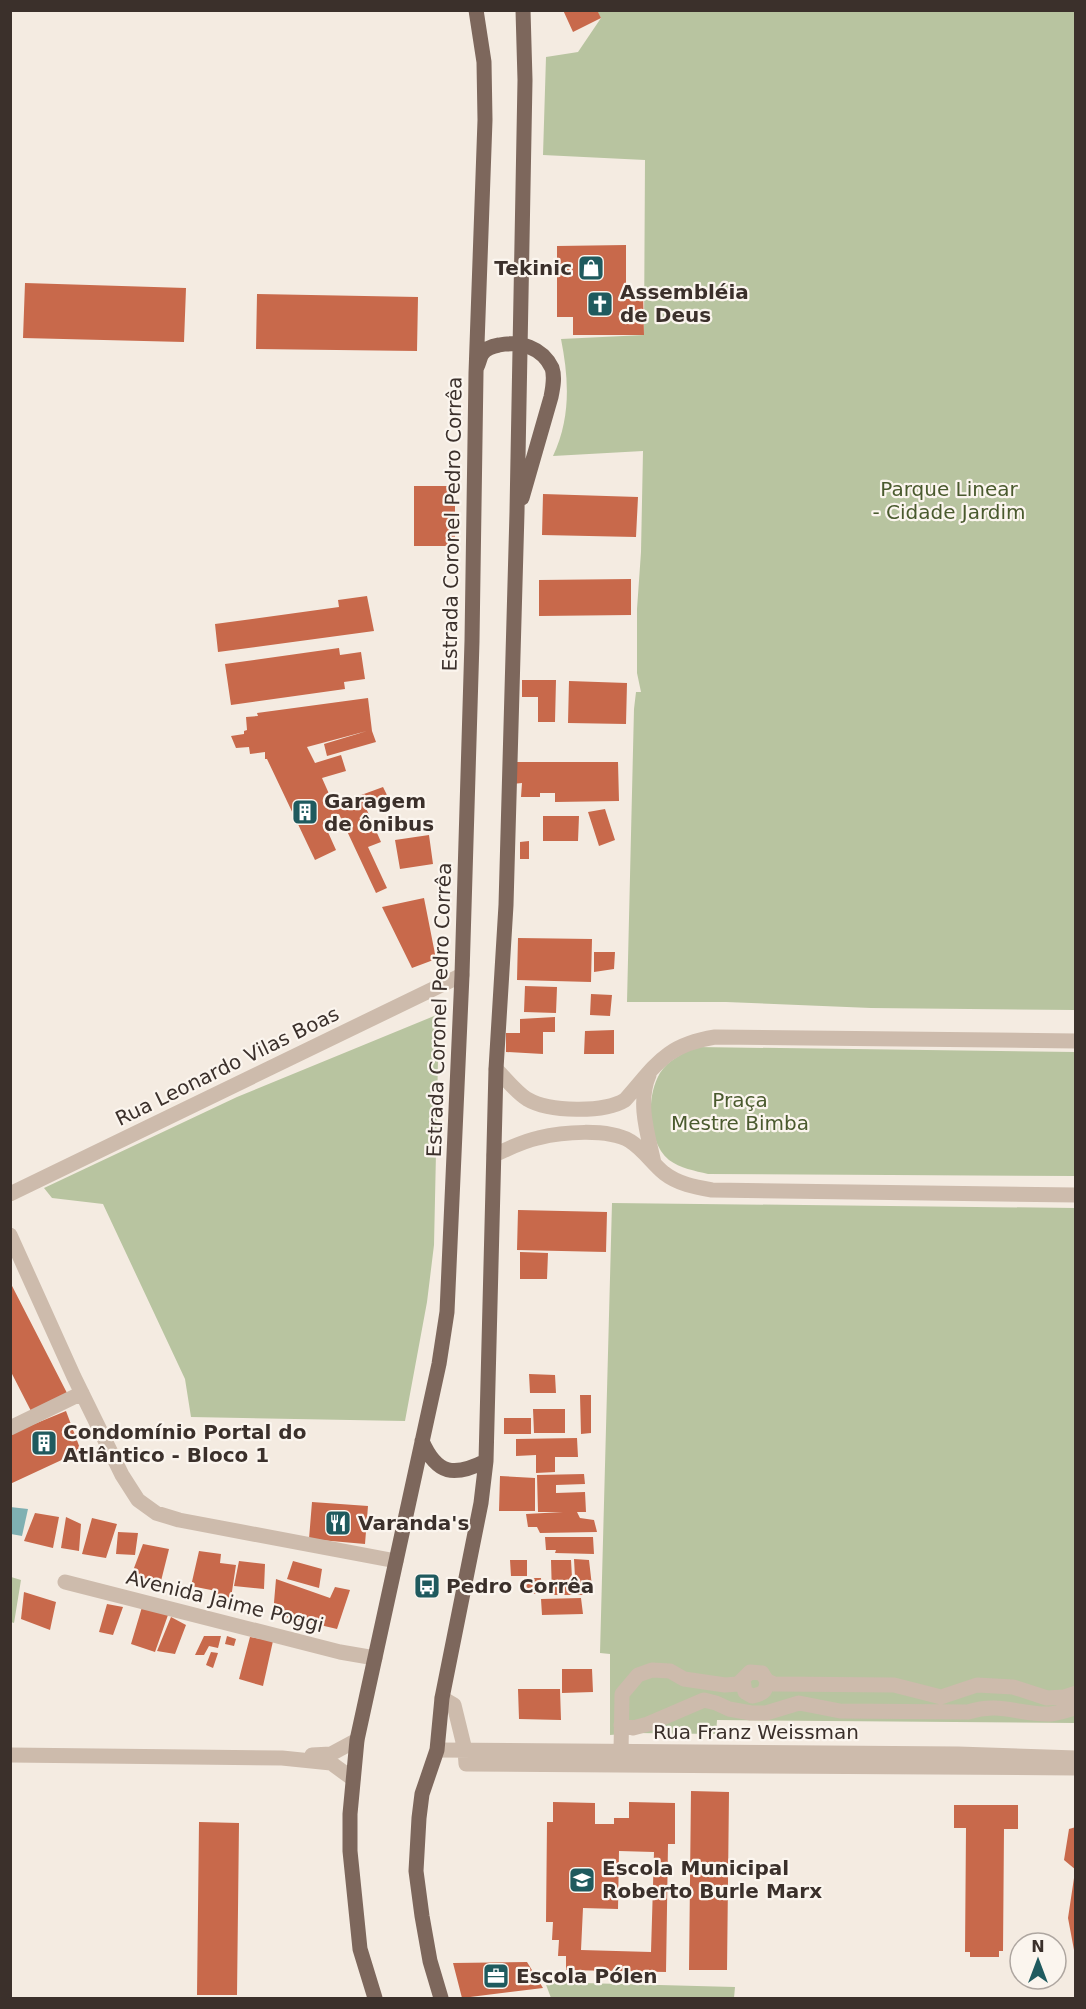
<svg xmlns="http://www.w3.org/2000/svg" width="1086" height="2009" font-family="'DejaVu Sans',sans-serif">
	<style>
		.green { fill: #b8c4a0 }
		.water { fill: #7fb0b2 }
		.building { fill: #c8694b; fill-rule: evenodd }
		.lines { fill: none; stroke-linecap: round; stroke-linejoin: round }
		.minor { stroke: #cdbbac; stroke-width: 15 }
		.major { stroke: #7d675c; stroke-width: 15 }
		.labels { text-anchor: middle; stroke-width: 4.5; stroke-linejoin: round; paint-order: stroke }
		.poi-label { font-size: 20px; font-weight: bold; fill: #3b302b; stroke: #fbf5ee; text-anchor: start }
		.park-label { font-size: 20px; fill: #4a5a2e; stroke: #fbf5ee }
		.street-label { font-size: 20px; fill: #3b302b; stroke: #fbf5ee }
	</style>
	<rect width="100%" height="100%" fill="#f4ebe1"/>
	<path class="green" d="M597,11H1075V1010L871,1008L726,1002H627L634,709L636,692H641L637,673V609L641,552L643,451L553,456C571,418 569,379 561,339L644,335L645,160L543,155L546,57L578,52L601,18Z
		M439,1014L434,1245L427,1302L405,1421L191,1417L185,1379L103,1204L52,1198L44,1188L237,1097Z
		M697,1047L1075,1052V1176L708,1174C695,1171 680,1168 669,1160C647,1142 646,1096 660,1073C668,1060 683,1053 697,1047Z
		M612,1203L1075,1208V1723L717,1720L716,1734L635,1733L610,1735V1654L600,1653Z
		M11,1577L21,1580L14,1623L11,1622Z
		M545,1982L735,1987L734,1998H551Z"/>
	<path class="water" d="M10,1507L28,1509L22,1536L11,1534Z"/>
	<path class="building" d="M563,10H597L601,18L573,32Z
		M626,245V291H643L644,335H573V317H557V246Z
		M25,283L186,288L184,342L23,338Z
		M257,294L418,297L417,351L256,349Z
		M414,486H455V546H414Z
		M543,494L638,497L636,537L542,535Z
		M631,579V615L539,616V580Z
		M367,596L374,631L218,652L215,624L339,607L338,600Z
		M339,648L340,655L361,652L365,679L344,682L345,689L231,705L225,664Z
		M522,680H556L555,722H538V697H522Z
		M569,681L627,683L626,724L568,723Z
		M368,698L372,731L376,742L327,756L324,744L367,731L307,747L315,763L341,755L346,771L322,778L334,805L383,787L390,801L366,808L381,842L368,847L387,888L376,893L339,814L323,821L336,850L315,860L267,759H265V752L250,754L249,747L236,748L231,736L244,734V731L247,730L246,717L258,716L257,713Z
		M512,762H618L619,801L555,802V793H540V797H521L522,783L512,784Z
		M605,809L615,840L599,846L588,812Z
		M543,816H579L578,841H543Z
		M429,835L433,864L400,869L395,840Z
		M529,841V859H520V842Z
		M424,898L436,959L412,968L382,907Z
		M518,938L592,939L591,982L517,980Z
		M594,952H615L614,969L594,972Z
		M525,986L557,987L556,1013L524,1012Z
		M591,994L612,995L610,1016L590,1015Z
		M555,1017V1032H543V1054L506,1052V1033H520V1019Z
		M614,1030V1054H584L585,1031Z
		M518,1210L607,1212L606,1252L517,1250Z
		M520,1252L548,1253L547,1279H520Z
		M10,1282L67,1393L31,1411L10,1370Z
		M529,1374L555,1375L556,1393H530Z
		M580,1395H591V1433L581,1434Z
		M533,1409H565V1433H534Z
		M66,1411L81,1451L10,1484V1434Z
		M504,1418H531V1434H504Z
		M577,1438L578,1457H555V1472L536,1473V1455L516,1456V1439Z
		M584,1474L585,1484L556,1485V1493L585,1492L586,1512H577L580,1518L594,1520L597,1532L540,1533L537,1527H528L526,1514L563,1512H538L537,1475Z
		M500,1476L535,1478V1511H499Z
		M312,1502L368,1506L365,1544L309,1539Z
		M35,1513L59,1517L53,1548L24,1541Z
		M66,1517L81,1524L79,1551L61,1548Z
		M92,1518L117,1524L106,1558L82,1554Z
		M118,1532L138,1533L135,1555L116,1554Z
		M545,1537H593L594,1554L555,1553L556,1550H546Z
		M143,1544L169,1549L161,1581L131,1576Z
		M199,1551L221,1554L220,1563L236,1565L231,1598L215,1596L216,1591L191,1586Z
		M574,1559L589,1560L593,1595H576Z
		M510,1560H527V1576H511Z
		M551,1560H571L573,1595H552Z
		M239,1561L265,1564L264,1589L234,1586Z
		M293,1561L322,1569L319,1588L287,1579Z
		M526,1578H541L542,1594H527Z
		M276,1579L330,1598L335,1587L350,1590L337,1629L273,1614Z
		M24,1592L56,1602L50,1630L21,1619Z
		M581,1598L583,1614L542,1615L541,1599Z
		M107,1604L123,1607L113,1635L99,1632Z
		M142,1607L168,1615L155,1652L131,1644Z
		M171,1617L186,1625L175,1654L157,1651Z
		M204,1636H221L218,1648L209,1646L204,1655H195Z
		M227,1636L236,1639L234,1646L225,1644Z
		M250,1637L273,1641L263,1686L239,1679Z
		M211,1652L218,1653L213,1668L206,1665Z
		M562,1669H592L593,1692L562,1693Z
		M518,1689H560L561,1720L519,1719Z
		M691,1791L729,1792L727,1970H689Z
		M553,1802L595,1803V1824H614V1818H629V1802L675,1803V1844H668L666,1972L566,1970V1956H558L559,1940H552L553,1922H546L547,1822H553ZM619,1851L654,1852L651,1952L581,1950L583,1908L618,1909Z
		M954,1805H1018V1829H1004L1003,1951H999V1957H970V1952H965L966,1828H954Z
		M199,1822L239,1823L237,1995H197Z
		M1076,1827V1870L1064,1860L1069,1829Z
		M1074,1878H1076L1074,1950L1068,1918Z
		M527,1962L543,1988L462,1998L453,1963Z"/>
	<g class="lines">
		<path class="minor" d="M496,1069C506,1079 516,1092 527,1099C549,1112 604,1113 625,1100C656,1065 665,1045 715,1037L1076,1041
			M649,1075C637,1103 648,1135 654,1163
			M494,1155C508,1149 523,1141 538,1138C562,1132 607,1128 630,1141C643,1149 652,1163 664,1173C678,1184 695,1187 712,1190L1076,1195
			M10,1194L462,975
			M10,1235L74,1377L122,1475L138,1500L156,1513L179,1520L396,1561
			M10,1428L82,1393
			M65,1582L340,1652L375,1658
			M743,1680L745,1692L752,1696C763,1694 766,1692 767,1681
			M442,1698L454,1705L465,1750L466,1764L1076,1768
			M621,1725L633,1728L648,1724L704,1700L716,1703L729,1709L751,1713H766L799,1703L840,1711L968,1712C999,1702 1017,1714 1048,1714C1057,1714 1066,1710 1076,1708
			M437,1750L958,1754L1076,1758
			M621,1752L622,1694L638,1675L652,1670L670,1671L684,1679L725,1685L738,1684L750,1672L762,1673L767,1681L774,1684L894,1685L941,1697L977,1685L1013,1687L1047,1698L1064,1697L1076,1693
			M10,1755L282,1758L331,1763L353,1779
			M312,1755L331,1754L357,1740"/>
		<path class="major" d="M477,367C479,363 480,357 482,354C486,348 493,346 499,345C520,341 542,347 552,368C555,377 553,387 551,397L522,498
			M422,1441C437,1475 454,1477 486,1461
			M375,1998L360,1949L350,1851V1814L357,1740L439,1364L447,1312L462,975L472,641L476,373L485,120L484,62L476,10
			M441,1998L430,1961L422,1916L416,1871L419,1818L422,1794L437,1750L442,1698L481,1503L486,1461L496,1069L506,905L517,512L525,80L523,10"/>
	</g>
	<defs>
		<symbol id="shop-square" viewBox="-11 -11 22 22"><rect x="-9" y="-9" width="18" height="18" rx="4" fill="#1f5a5e" stroke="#fbf5ee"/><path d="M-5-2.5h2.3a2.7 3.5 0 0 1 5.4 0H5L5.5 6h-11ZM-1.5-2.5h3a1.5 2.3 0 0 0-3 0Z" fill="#fff"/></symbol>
		<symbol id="church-square" viewBox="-11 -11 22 22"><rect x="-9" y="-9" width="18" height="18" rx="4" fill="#1f5a5e" stroke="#fbf5ee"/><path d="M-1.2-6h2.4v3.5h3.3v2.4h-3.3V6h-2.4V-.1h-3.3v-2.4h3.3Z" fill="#fff"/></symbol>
		<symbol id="building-square" viewBox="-11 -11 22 22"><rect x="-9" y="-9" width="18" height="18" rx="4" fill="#1f5a5e" stroke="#fbf5ee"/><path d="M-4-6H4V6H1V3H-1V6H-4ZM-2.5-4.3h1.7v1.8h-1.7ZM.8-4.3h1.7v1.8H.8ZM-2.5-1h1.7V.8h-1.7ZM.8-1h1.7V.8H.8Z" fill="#fff"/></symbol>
		<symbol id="restaurant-square" viewBox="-11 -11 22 22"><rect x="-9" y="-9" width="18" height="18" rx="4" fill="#1f5a5e" stroke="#fbf5ee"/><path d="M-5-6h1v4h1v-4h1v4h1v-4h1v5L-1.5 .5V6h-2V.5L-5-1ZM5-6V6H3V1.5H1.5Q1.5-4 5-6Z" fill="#fff"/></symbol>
		<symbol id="bus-square" viewBox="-11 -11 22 22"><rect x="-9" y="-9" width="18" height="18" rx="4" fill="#1f5a5e" stroke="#fbf5ee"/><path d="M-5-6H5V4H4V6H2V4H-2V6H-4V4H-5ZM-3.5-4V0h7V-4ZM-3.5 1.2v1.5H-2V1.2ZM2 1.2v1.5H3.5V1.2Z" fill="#fff"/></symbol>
		<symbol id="school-square" viewBox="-11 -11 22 22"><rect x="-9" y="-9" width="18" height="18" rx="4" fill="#1f5a5e" stroke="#fbf5ee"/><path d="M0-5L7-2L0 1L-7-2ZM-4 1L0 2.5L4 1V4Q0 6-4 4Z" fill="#fff"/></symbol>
		<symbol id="office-square" viewBox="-11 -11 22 22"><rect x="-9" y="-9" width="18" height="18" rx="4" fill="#1f5a5e" stroke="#fbf5ee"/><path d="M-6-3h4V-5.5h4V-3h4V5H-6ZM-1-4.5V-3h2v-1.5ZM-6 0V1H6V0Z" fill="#fff"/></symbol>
	</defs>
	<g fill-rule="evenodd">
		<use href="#shop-square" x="576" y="253" width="30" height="30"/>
		<use href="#church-square" x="585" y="289" width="30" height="30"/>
		<use href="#building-square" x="290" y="797" width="30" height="30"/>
		<use href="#building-square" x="29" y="1428" width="30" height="30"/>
		<use href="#restaurant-square" x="323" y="1508" width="30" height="30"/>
		<use href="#bus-square" x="412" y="1571" width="30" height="30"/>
		<use href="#school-square" x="567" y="1865" width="30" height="30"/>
		<use href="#office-square" x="481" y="1961" width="30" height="30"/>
	</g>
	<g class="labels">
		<g class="poi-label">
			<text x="572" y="275" text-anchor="end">Tekinic</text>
			<text x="620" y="299">Assembléia<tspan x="620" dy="23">de Deus</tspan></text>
			<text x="324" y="808">Garagem<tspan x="324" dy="23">de ônibus</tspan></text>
			<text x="63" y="1439">Condomínio Portal do<tspan x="63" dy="23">Atlântico - Bloco 1</tspan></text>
			<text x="358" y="1530">Varanda's</text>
			<text x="446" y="1593">Pedro Corrêa</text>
			<text x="602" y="1875">Escola Municipal<tspan x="602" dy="23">Roberto Burle Marx</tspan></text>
			<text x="516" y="1983">Escola Pólen</text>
		</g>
		<g class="park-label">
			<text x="949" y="496">Parque Linear<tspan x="949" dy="23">- Cidade Jardim</tspan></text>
			<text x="740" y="1107">Praça<tspan x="740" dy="23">Mestre Bimba</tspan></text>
		</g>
		<g class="street-label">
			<text transform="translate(452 524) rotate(-89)" y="7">Estrada Coronel Pedro Corrêa</text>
			<text transform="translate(439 1010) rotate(-88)" y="7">Estrada Coronel Pedro Corrêa</text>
			<text transform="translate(227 1066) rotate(-26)" y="7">Rua Leonardo Vilas Boas</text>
			<text transform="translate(225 1601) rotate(14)" y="7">Avenida Jaime Poggi</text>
			<text x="756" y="1739">Rua Franz Weissman</text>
		</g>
	</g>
	<rect width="1086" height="2009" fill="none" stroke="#3b302b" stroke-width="24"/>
	<g transform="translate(1038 1961)"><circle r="28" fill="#fbf5ee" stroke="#aea6a0" stroke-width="1.5"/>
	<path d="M0-4.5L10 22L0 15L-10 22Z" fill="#1f5a5e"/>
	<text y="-9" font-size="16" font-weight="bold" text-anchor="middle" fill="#3b302b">N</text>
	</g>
</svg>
